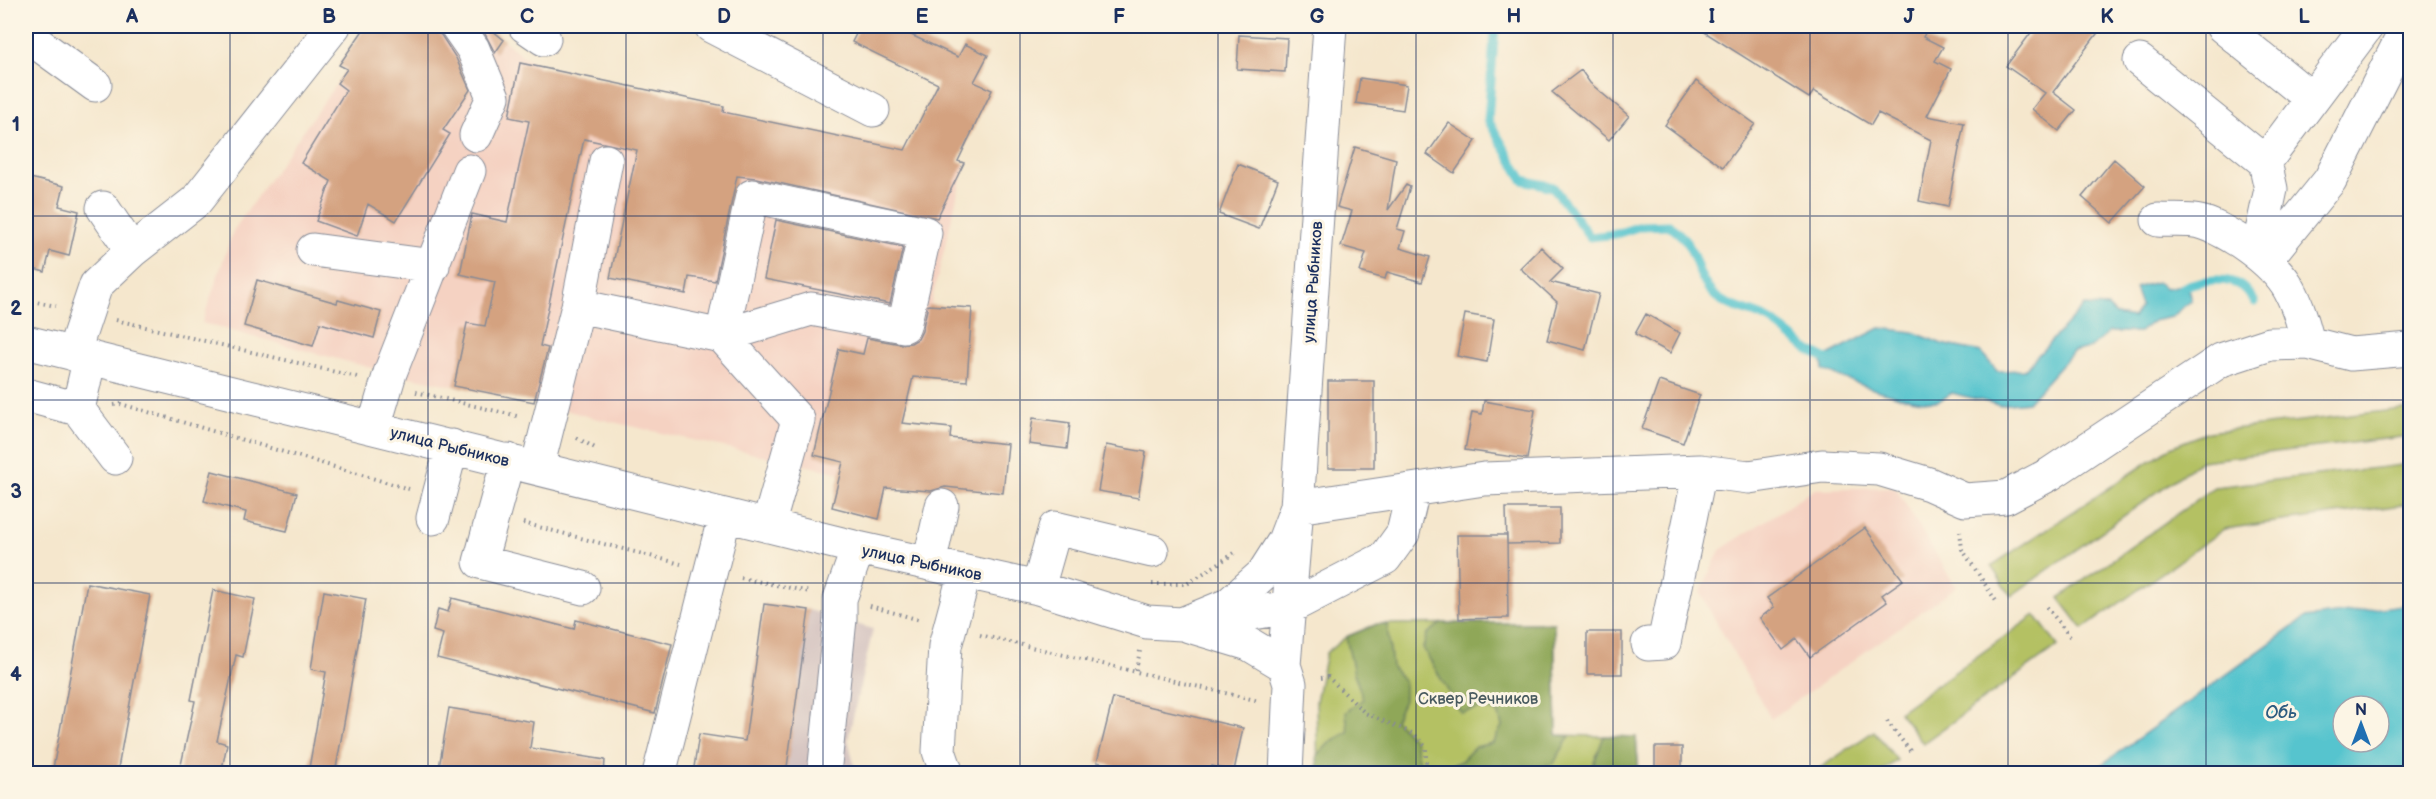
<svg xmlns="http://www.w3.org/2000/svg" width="2436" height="799" font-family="'Balsamiq Sans',sans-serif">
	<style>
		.built { fill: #f5d2c2 }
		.industrial { fill: #d1bfbd }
		.green { fill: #b4c163; stroke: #687860; stroke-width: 1.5 }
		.forest { fill: #8fa759; stroke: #556b5c; stroke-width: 1.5 }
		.water { fill: #57c4ce; stroke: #397a96; stroke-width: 1.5; fill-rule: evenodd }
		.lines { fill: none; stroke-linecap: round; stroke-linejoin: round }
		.stream { stroke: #57c4ce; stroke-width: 9 }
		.building { fill: #d4a280 }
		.minor-casing { stroke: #888b96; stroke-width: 35 }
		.path { stroke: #888b96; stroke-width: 4; stroke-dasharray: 1.5 4.5; stroke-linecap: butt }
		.minor { stroke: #fff; stroke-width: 33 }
		.grid { fill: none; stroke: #1b2f5e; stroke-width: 1.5; stroke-opacity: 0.55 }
		.labels { text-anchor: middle; stroke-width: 6; stroke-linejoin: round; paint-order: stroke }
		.street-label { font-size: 16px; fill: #1b2f5e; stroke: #fcf5e5 }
		.park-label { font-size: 16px; fill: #495b60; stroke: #fcf5e5 }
		.water-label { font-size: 18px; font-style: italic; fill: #2d5c80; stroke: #fcf5e5 }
		.neatline { fill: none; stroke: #1b2f5e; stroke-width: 2 }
		.grid-label { font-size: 20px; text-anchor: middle; font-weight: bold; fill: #1b2f5e }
	</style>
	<rect width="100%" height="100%" fill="#fcf5e5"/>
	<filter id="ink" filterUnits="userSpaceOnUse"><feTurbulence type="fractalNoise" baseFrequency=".0167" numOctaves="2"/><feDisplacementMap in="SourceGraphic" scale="12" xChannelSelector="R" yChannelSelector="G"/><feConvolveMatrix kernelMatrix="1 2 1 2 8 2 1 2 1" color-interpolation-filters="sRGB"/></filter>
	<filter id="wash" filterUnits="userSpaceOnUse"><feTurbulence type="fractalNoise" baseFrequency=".008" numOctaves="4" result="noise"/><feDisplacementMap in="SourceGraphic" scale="24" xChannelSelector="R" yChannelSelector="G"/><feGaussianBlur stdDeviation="1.35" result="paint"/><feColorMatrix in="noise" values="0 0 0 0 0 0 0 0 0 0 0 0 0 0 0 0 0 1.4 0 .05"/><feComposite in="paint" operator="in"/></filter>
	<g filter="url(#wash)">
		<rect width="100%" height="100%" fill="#f5e7cd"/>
		<path class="built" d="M366,26H487L519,53L540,67L724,106L740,116L965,163L879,519L832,507L840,473L590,417L540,403L390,373L202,323L233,231L346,70L339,65Z
			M1895,487L1956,587L1771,719L1700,593L1720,550L1815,489Z"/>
		<path class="industrial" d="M764,604L809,610L873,629L848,739L856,773L740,774Z"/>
		<path class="green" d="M2410,408V436L2201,461L2011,596L1991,566L2171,447L2208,432Z
			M2410,464V504L2224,529L2083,629L2059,598L2215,487Z
			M2035,615L2058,646L1923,743L1899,712Z
			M1554,623L1557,735L1636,737L1639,773L1318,774L1316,701L1326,653L1346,637L1377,624Z
			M1874,731L1897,760L1879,773H1813Z"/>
		<path class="forest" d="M1442,623H1554L1557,735L1570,736L1554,763L1529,773H1432L1461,761L1475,747L1493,743L1502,726L1498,712L1483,708L1461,713L1423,648L1427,634Z
			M1377,624H1387L1392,667L1404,681V700L1395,720L1414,740L1421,773H1318L1317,756L1331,741L1348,732L1346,712L1363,699L1354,673L1346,637Z
			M1604,736L1636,737L1639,773H1590Z"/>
		<path class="water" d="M2157,282L2166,288L2187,284L2191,300L2172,317L2153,321L2139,332H2109L2092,347L2073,352L2028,402L1999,405L1952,393C1947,396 1941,401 1936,401C1903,403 1853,382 1823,370L1822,358L1880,328L1913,332L1942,344L1981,352L1997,371L2024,370L2084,306L2108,307L2116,315L2133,318L2141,306L2135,288Z
			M2410,604V773H2090L2305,618ZM2343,706H2379V742H2343Z"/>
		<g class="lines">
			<path class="stream" d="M1495,26L1488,120L1523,180L1553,187L1590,237L1616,234L1641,226L1669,225C1674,230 1682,235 1686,241C1697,257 1697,278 1713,294C1728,309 1753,310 1771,321C1792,334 1807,355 1832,360
				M2178,291C2192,280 2227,275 2242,287C2247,291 2251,297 2255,302"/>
		</g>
		<g id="blocks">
			<path class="building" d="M366,26H427L441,35L456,58L470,90L443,130L450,134L396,221L368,204L357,236L316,221L331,181L301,163L346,90L337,83L347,69L339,65Z
				M487,26L504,40L495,53L483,30Z
				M860,26H892L958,57L965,44L988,55L974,82L992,90L958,161L964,163L937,218L756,178L737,176L715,281L689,277L686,294L610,278L637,150L584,139L540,346L548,348L534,402L454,386L467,323L485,326L495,282L460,274L472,214L507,222L529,121L509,117L520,63L724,106L723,112L905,150L938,84L852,42Z
				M1695,26H1929L1923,37L1943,47L1935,61L1951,69L1927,116L1964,123L1948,207L1919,201L1931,140L1878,113L1871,125L1814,91L1809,98Z
				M2036,26H2103L2053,92L2076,110L2059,131L2032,109L2045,93L2006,66Z
				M1239,35L1287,38L1285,72L1237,69Z
				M1581,70L1590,83L1629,116L1609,140L1552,92Z
				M1360,78L1407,85L1403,110L1356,103Z
				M1696,81L1755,124L1723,167L1665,125Z
				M1449,123L1476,141L1454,173L1427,154Z
				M1355,147L1396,159L1388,210L1406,185L1410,187L1397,229L1405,231L1400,248L1430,257L1422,282L1387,272L1385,279L1360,272L1366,253L1341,246L1352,211L1337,207Z
				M2114,159L2145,186L2112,223L2082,197Z
				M1238,164L1278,180L1259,229L1219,214Z
				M26,177L64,186L59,206L79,211L69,256L50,251L45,272L26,267Z
				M776,220L903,247L890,304L764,279Z
				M1541,247L1563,269L1550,282L1599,294L1585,350L1547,340L1557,302L1520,268Z
				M257,280L337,303L338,300L381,312L374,338L320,323L313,346L244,326Z
				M928,305L972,308L967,381L913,377L902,423L951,428L950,438L1008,444L1003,493L945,487L931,491L886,488L879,519L832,507L843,462L814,455L839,349L863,354L867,338L901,344L911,343L918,339L922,331Z
				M1465,314L1494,319L1487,362L1457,356Z
				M1646,314L1680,333L1670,353L1635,334Z
				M1328,381H1374V468H1328Z
				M1659,381L1700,395L1683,443L1642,429Z
				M1484,401L1535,410L1527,459L1465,450L1472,412L1482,414Z
				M1033,418L1070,423L1067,449L1029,444Z
				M1106,445L1146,452L1138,498L1098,491Z
				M212,471L297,493L287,531L244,521L246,512L204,501Z
				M1506,508H1560V543L1507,544Z
				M1865,528L1903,580L1882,595L1887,602L1810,657L1797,639L1783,650L1760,618L1774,607L1767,598Z
				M1457,535H1507L1508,618L1459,619Z
				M87,583L150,595L125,730L117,774H52Z
				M213,590L255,599L243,657L236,655L217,741L227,744L221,774H179L195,701L191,700Z
				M324,591L366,599L335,774H308L326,672L311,669Z
				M452,598L574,629L576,620L672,644L655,713L437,658L443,634L433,631L438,609L448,612Z
				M764,604L809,610L786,774H693L699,734L745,741Z
				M1587,632H1622V674H1587Z
				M1113,698L1243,728L1234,771L1212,766L1211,774H1143L1097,762Z
				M449,708L534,722L530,748L605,760L604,774H438Z
				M1655,747H1682V774H1655Z"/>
		</g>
	</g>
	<g filter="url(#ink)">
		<use href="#blocks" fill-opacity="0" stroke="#888b96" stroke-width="1.5"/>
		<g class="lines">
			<defs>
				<path id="minor" d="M457,26L473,49L493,97L476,135
					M525,26L544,39
					M711,26L873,110
					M2222,26L2312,99
					M26,35L95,85
					M2140,61L2265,162L2367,26
					M2265,162L2271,189L2261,236L2266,259
					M103,208L132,251
					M2158,220C2171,221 2187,219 2200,222C2214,225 2229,235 2241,242C2285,272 2296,292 2308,343
					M313,250L433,266
					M2266,259L2330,180L2408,26
					M578,306L722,336L811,309L904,326L925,233L752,196L722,336
					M722,336L798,420L768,526
					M26,342L858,548L1038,588L1147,622L1182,624L1228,605L1263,574L1284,541L1297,507L1330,26
					M73,354L96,285L132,251L196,201L334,26
					M90,357L78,409L115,458
					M26,395L78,409
					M374,427L390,373L469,171
					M508,460L480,562L583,588
					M537,468L578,306L606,161
					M433,518L452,446
					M929,564L942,506
					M1038,588L1055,528L1152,551
					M1209,620L1290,607L1385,558L1403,533L1413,491
					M1189,626L1249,644L1284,665L1290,684L1286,774
					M1648,644L1664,643L1700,471
					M1284,665L1297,507L1484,479L1700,471L1749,477L1822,466L1879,469L1929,484L1965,500L2006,497L2050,474L2221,360L2270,344L2308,343L2351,354L2410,349
					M659,774L725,515
					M824,774L840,619V599L858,548
					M947,774L939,751L945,646L965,572"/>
			</defs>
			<use href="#minor" class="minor-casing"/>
			<path class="path" d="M26,300L56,306
				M116,320L357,377
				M416,392L517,416
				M114,405L121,404L409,489
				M577,438L597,449
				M523,523L681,564
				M1960,531L1962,549L1998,604
				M741,578L810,592
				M1152,584H1187L1236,552
				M870,606L920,620
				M2047,607L2071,638
				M980,635L1259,701
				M1136,670L1140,651
				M1321,678L1328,677L1365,713L1414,734L1426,747V774
				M1887,721L1911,752"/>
			<use href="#minor" class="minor"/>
		</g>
	</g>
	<path class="grid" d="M230,26V774M428,26V774M626,26V774M823,26V774M1020,26V774M1218,26V774M1416,26V774M1613,26V774M1810,26V774M2008,26V774M2206,26V774M26,216H2410M26,400H2410M26,583H2410"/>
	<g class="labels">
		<g class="street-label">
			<text transform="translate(1312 282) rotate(-86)" y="6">улица Рыбников</text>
			<text transform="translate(450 446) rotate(14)" y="6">улица Рыбников</text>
			<text transform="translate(922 562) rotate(12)" y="6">улица Рыбников</text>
		</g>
		<g class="park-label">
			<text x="1478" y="704">Сквер Речников</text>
		</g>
		<g class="water-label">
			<text x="2281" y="718">Обь</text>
		</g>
	</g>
	<rect width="2436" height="799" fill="none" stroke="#fcf5e5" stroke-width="66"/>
	<g transform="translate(2361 724)"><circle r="28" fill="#fcf5e5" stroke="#a2a6af" stroke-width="1.5"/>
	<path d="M0-4.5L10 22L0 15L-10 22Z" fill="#1f6fb2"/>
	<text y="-9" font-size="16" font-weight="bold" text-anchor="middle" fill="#1b2f5e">N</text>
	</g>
	<rect x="33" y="33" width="2370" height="733" class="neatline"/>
	<g class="grid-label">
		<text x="132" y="23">A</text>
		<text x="329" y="23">B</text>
		<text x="527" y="23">C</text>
		<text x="724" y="23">D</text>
		<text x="922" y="23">E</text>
		<text x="1119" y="23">F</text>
		<text x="1317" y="23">G</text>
		<text x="1514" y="23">H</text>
		<text x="1712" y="23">I</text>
		<text x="1909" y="23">J</text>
		<text x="2107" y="23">K</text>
		<text x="2304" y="23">L</text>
		<text x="16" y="131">1</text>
		<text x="16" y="315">2</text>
		<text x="16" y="498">3</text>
		<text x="16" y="681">4</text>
	</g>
</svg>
